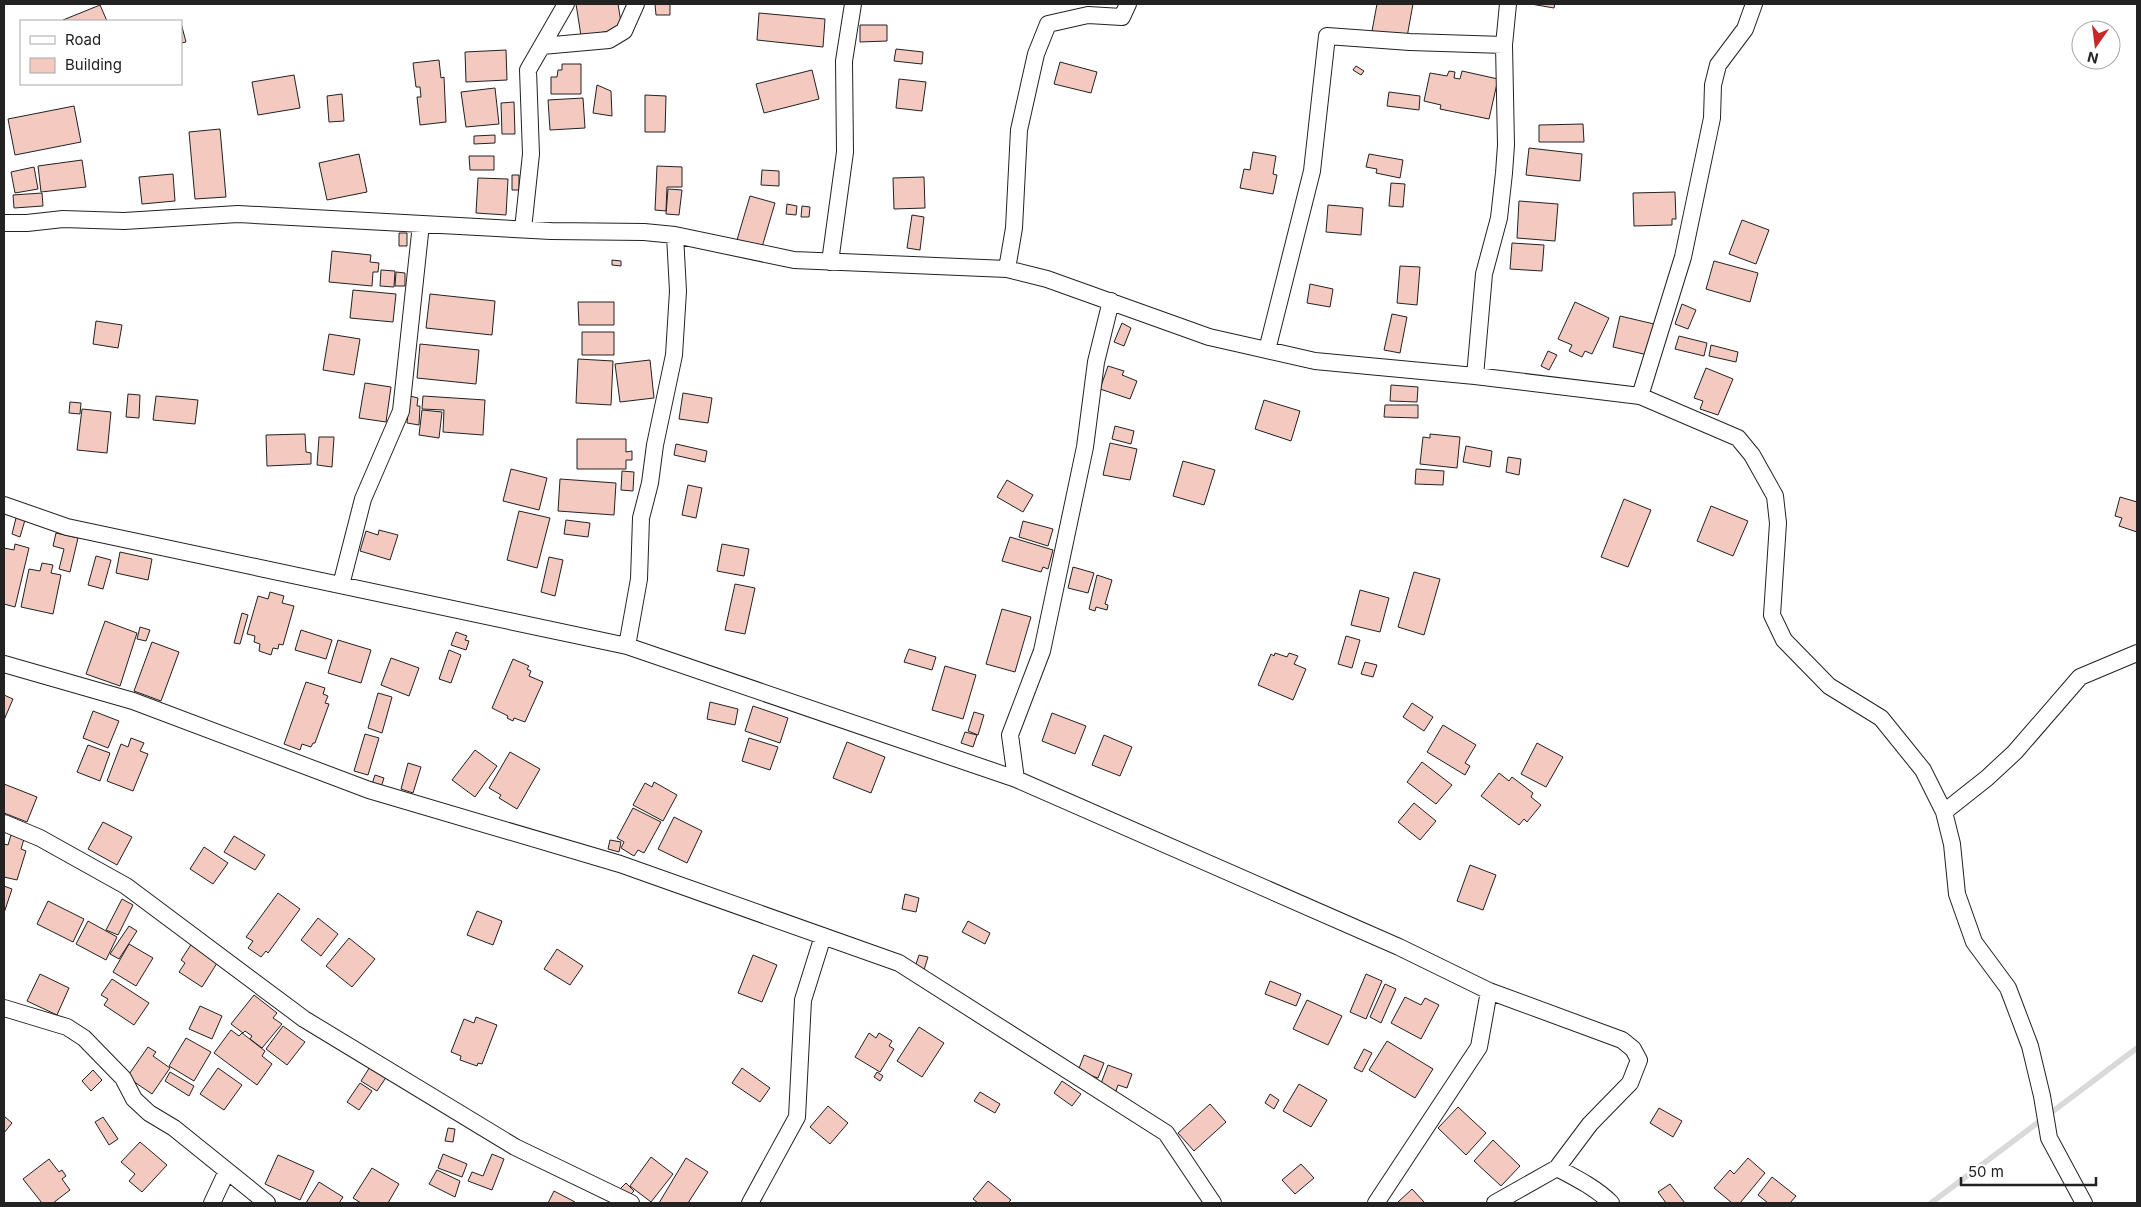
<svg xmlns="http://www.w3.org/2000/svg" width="2141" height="1207" font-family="Inter,sans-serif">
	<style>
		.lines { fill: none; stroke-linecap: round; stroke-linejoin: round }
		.stream { stroke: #d9d9d9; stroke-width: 5.5 }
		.building { fill: #f3c9c0; stroke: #222 }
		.minor-casing { stroke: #222; stroke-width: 18 }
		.minor { stroke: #fff; stroke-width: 16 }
	</style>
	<rect width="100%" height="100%" fill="#fff"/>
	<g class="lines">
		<path class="stream" d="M1931,1203L2137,1048"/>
	</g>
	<path class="building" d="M576,4H618L622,29L581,36Z
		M655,4H670V15H656Z
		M1377,4H1413L1407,37L1372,31Z
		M1531,4H1555L1554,8Z
		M100,5L107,21H64L63,20Z
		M759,13L825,19L823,47L757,40Z
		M181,23L186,42L181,43Z
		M860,25H887V41L860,42Z
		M896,49L923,52L922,64L894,61Z
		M506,50L507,80L466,82L465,52Z
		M439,60L441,78L444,77L446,122L420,125L417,97H421L420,87H416L413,63Z
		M1060,62L1097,72L1091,93L1054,84Z
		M562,64H581V94H551V77H557L558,70H562Z
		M1356,66L1364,71L1361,75L1353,70Z
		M812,70L819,99L764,113L756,84Z
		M1449,71L1455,72L1454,78L1460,79L1462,71L1498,79L1489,119L1440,109L1441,105L1424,101L1430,73L1447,76Z
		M294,75L300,108L258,115L252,82Z
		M899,79L926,82L922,111L896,108Z
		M597,85L611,91L612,116L593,113Z
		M495,88L499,124L466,127L461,92Z
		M1389,92L1420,96L1419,110L1387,106Z
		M342,94L344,121L329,122L327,96Z
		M645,95L666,96L665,132H645Z
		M583,98L585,128L550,130L548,100Z
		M514,102L515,134H502L501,103Z
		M74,106L81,142L15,155L8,119Z
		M1583,124L1584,142H1539V125Z
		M220,129L226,197L195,199L189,132Z
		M495,135V143L474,144V136Z
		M1529,148L1582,154L1580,181L1526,175Z
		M1253,152L1276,156L1273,174L1277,175L1273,194L1240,188L1244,169L1250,170Z
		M359,154L367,192L327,200L319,163Z
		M1369,154L1403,160L1400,178L1376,173L1377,169L1366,167Z
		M469,156H494V170H470Z
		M82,160L86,187L41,192L38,166Z
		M657,166L682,167V187H667L666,211L655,210Z
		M34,167L38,189L15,193L11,172Z
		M762,170L779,171V186L761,185Z
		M173,174L175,201L142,204L139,177Z
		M512,175H519V190H512Z
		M924,177L925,208L894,209L893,178Z
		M478,178L508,179L506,215L476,213Z
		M1391,183L1405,184L1403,207L1389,206Z
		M668,189L682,190L679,215L666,214Z
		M1675,192L1676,219H1672V225L1634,226L1633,193Z
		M42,193L43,206L14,208L13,195Z
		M750,196L775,203L762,247L737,240Z
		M1519,201L1558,204L1555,241L1517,238Z
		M787,204L797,206L796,215L786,214Z
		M1328,205L1363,208L1361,235L1326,232Z
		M802,206L810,207L809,217H801Z
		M912,215L924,217L920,250L907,248Z
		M1742,220L1769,230L1756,264L1729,254Z
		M399,233H407V246H399Z
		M1512,243L1544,245L1542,271L1510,269Z
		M332,251L371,255L370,262L379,263L378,272H373L372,286L329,282Z
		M612,260L621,261V266L612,265Z
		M1714,261L1758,273L1750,302L1706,289Z
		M1400,266L1420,267L1417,305L1397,303Z
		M381,270L395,271L394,287L380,286Z
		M396,272L405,273V286H395Z
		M1310,284L1333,289L1330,307L1307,303Z
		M353,290L396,294L393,322L350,318Z
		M430,294L495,301L492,335L426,328Z
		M578,302H614V325H579Z
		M1575,302L1609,318L1592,354L1585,351L1582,357L1569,351L1572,345L1558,339Z
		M1682,304L1696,310L1688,329L1675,324Z
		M1392,314L1407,317L1400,353L1384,350Z
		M1620,316L1654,324L1648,355L1613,347Z
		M96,321L122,325L118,348L93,344Z
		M1122,323L1131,328L1124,346L1114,342Z
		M582,332H614V355H582Z
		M329,334L360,339L354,375L323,370Z
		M1679,336L1707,343L1704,356L1675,349Z
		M420,344L479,350L476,384L417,378Z
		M1711,345L1738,352L1736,362L1709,356Z
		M1548,351L1557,355L1549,370L1541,366Z
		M578,359L613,361L611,405L576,403Z
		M650,360L654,398L620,402L615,364Z
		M1108,366L1124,371L1122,375L1137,381L1130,399L1100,389Z
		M1706,368L1733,379L1718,415L1700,409L1703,401L1694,398Z
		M365,383L391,387L386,422L359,418Z
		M1391,385L1418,387L1417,402L1390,401Z
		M683,393L712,398L708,423L679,419Z
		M128,394L140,395L139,418L126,417Z
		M156,396L198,400L195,424L153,420Z
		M410,396L418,398L417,406H420L419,425L407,423Z
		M423,396L485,400L483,435L443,432L444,410L422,409Z
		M1264,400L1300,411L1291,441L1255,429Z
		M70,402L81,403L80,414L69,413Z
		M1385,405H1418V418L1384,417Z
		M82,409L111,412L107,453L77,450Z
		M422,410L442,412L439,438L419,435Z
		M1115,426L1134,431L1131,444L1112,439Z
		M305,434L306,452L311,453V464L267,466L266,435Z
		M1430,434L1460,437L1457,468L1420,464L1423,437L1430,438Z
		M319,437H334L332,467L317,465Z
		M577,439H626V452L632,451V460H626V469H577Z
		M1110,443L1137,449L1130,480L1103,475Z
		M676,444L707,451L705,462L674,455Z
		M1466,446L1492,451L1490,467L1463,462Z
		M1508,457L1521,459L1519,475L1506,472Z
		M1183,461L1215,470L1204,505L1173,496Z
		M511,469L547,478L539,510L503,501Z
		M1416,469L1444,471L1443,485L1415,484Z
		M622,471L634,472L633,491L621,490Z
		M560,479L616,483L614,515L558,511Z
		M1007,480L1033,495L1023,512L997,497Z
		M688,485L702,488L696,518L682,515Z
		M2120,497L2137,502V532L2119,526L2122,518L2115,516Z
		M1624,499L1651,510L1628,567L1601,557Z
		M1711,506L1748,521L1733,556L1697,541Z
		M519,511L550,518L537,568L507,560Z
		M16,518L25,520L20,537L12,534Z
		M566,520L590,523L588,537L564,534Z
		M1023,521L1053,529L1048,546L1019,537Z
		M379,530L398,535L390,560L360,551L366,531L378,535Z
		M56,533L78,538L70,572L59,569L64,549L53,546Z
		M1010,537L1053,550L1048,569L1043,567L1041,572L1002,561Z
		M15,544L29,548L15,607L4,604V548L14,550Z
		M722,544L749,549L744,576L717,571Z
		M120,552L152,559L148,580L116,573Z
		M96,556L111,560L103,589L88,585Z
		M549,557L563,560L555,596L541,592Z
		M42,563L53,565L51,573L61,575L53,614L21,607L29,569L40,571Z
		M1073,567L1094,573L1088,593L1068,588Z
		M1414,572L1440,579L1424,635L1398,627Z
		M1097,575L1112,580L1105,604L1108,605L1107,610L1096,607L1095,611L1089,609Z
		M735,584L755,588L745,634L725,630Z
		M1360,590L1389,598L1380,632L1351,625Z
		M270,592L284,596L282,603L294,606L283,645L279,644L278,649L273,648L271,655L259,651L260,644L254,642L255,636L247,634L258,596L268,599Z
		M1002,609L1031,617L1015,672L986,664Z
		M242,613L248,615L240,644L234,643Z
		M105,621L137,633L120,686L86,674Z
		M140,627L150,630L146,641L137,639Z
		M301,630L332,640L326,659L295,650Z
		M456,632L467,636L465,640L469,641L466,650L451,645Z
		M1346,636L1360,640L1352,668L1338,664Z
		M338,640L371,650L361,683L328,673Z
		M152,642L179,652L161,701L134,691Z
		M909,649L936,657L932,670L904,662Z
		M449,650L461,655L451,683L439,679Z
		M1275,653L1287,657L1289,653L1298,656L1294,664L1306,669L1293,700L1258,685L1271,654L1274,656Z
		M391,658L419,668L409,696L381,685Z
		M513,659L529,666L527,669L531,671L529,676L543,682L525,722L514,718L513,721L507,718L508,716L492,708Z
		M1365,662L1377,665L1373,677L1361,674Z
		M945,666L976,675L963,719L932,710Z
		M306,682L325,688L323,694L328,696L325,703L329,704L315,743H313L311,747L302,744L300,750L284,744Z
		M378,693L392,697L382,733L368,728Z
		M4,695L13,699L4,720Z
		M710,702L738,709L735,725L707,719Z
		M1412,703L1433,717L1424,731L1403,717Z
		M753,706L788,718L780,743L745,731Z
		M93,711L119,721L108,748L83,738Z
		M974,712L984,715L978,735L968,731Z
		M1052,713L1086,726L1075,754L1042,741Z
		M1443,725L1476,745L1465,763L1470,766L1465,775L1427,752Z
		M965,732L977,735L973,747L961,743Z
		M365,734L379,738L368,775L354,771Z
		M1104,735L1132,747L1120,776L1092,765Z
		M131,738L144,743L140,751L148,754L133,791L107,781L121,744L128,747Z
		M749,738L778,747L770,770L742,761Z
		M847,742L885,757L871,793L833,778Z
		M1537,743L1563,757L1546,787L1521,774Z
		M88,745L110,753L100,781L77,772Z
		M475,750L497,766L475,797L452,780Z
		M510,752L540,769L517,809L499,798L501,795L489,788Z
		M1422,762L1452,785L1436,804L1407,782Z
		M408,763L421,767L413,793L401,789Z
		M1499,773L1509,781L1512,777L1533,793L1531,797L1541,805L1527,822L1524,819L1519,825L1481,796Z
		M375,775L384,778L380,790L371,787Z
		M654,782L677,795L663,821L633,805L645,783L652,787Z
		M4,784L37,797L27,822L4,813Z
		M1414,803L1436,821L1420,840L1398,822Z
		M633,808L661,822L644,853L638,850L634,856L621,848L624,842L617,838Z
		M674,817L702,831L687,863L658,849Z
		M103,822L132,837L117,865L88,849Z
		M11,835L24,839L21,849L26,851L17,880L4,877V844L8,845Z
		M234,836L265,855L255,870L224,852Z
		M610,840L621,842L619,852L608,849Z
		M204,847L228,863L213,884L190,869Z
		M1470,865L1496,875L1483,910L1457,901Z
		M4,886L12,889L4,913Z
		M278,893L300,909L268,953L266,951L261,957L248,948L253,941L246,937Z
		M905,894L919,898L916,912L902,909Z
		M122,899L133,905L118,935L106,930Z
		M48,901L84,919L73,942L37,924Z
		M477,911L502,921L493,945L467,935Z
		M318,918L338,934L321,956L301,940Z
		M88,921L117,937L106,960L76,944Z
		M968,921L990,933L985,944L962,932Z
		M129,926L137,931L119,959L110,954Z
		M349,938L375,959L352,987L326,966Z
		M192,943L219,960L202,987L179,972L185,963L181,960Z
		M129,944L153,958L136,986L113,972Z
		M557,949L583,966L570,985L544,969Z
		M753,955L777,965L762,1002L738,993Z
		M919,955L928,957L923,973L914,970Z
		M40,974L69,988L57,1015L27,1001Z
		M1366,974L1382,981L1366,1019L1350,1012Z
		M112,979L149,1003L134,1025L104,1005L108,999L101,995Z
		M1270,981L1301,994L1296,1006L1265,994Z
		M1385,984L1396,989L1381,1023L1370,1017Z
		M254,995L277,1013L273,1018L282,1024L262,1048L250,1039L252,1036L245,1031L243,1033L231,1024Z
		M1405,997L1421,1005L1425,998L1439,1005L1421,1039L1391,1023Z
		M1307,1000L1342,1016L1328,1045L1293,1029Z
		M200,1006L222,1016L212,1039L189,1029Z
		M476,1017L497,1025L482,1064L478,1063L477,1066L460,1060L461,1056L451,1052L464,1019L474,1023Z
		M283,1026L305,1042L287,1065L266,1049Z
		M919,1027L944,1043L922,1077L897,1061Z
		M231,1030L239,1036L242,1033L265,1051L262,1056L272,1064L257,1085L214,1053Z
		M869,1033L876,1038L879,1033L892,1041L889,1046L894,1049L880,1072L855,1057Z
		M186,1038L211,1052L194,1081L169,1066Z
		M1387,1041L1433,1069L1415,1098L1369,1070Z
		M148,1047L156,1052L153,1056L170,1068L152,1094L127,1077Z
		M1364,1049L1372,1053L1362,1072L1354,1068Z
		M1084,1055L1104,1063L1098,1078L1078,1071Z
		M373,1062L389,1073L377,1091L361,1081Z
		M1108,1065L1132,1074L1127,1088L1118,1085L1116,1091L1100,1086Z
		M218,1068L242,1085L224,1110L200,1094Z
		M742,1068L770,1088L760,1102L732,1083Z
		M93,1070L102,1080L91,1091L82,1081Z
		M170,1072L194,1086L189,1096L165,1081Z
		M877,1072L883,1076L880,1081L874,1077Z
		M1062,1081L1081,1094L1072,1106L1054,1093Z
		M360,1083L372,1091L359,1110L347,1102Z
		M1299,1084L1327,1100L1311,1127L1283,1111Z
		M980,1092L1000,1104L995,1113L974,1101Z
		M1270,1094L1279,1100L1274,1109L1265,1103Z
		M1210,1104L1226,1122L1194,1151L1178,1133Z
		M828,1106L848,1123L830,1144L810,1127Z
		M1458,1107L1486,1133L1466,1155L1438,1128Z
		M1659,1108L1682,1121L1673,1137L1650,1123Z
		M4,1116L12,1123L4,1133Z
		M103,1117L118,1139L109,1145L95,1122Z
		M448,1128L455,1129L453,1142L445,1141Z
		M1493,1140L1520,1166L1501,1186L1474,1161Z
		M140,1142L167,1165L142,1192L129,1181L135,1174L121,1162Z
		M443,1154L467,1164L462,1177L438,1168Z
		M492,1154L504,1159L492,1190L468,1181L472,1172L483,1176Z
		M278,1155L314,1171L300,1200L265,1184Z
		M651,1157L673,1174L651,1202L630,1186Z
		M686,1158L708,1172L688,1203H659Z
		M1748,1158L1765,1173L1740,1203H1732L1714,1188L1730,1170L1734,1174Z
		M49,1159L59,1172L62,1170L66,1176L62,1179L70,1190L53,1203H42L23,1179Z
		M1301,1164L1314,1178L1295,1194L1282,1180Z
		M372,1168L399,1184L388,1203H361L353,1198Z
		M437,1170L460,1181L455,1197L429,1184Z
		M1772,1177L1796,1196L1790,1203H1768L1758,1195Z
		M988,1181L1011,1200L1008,1203H978L973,1199Z
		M319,1182L343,1197L339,1203H306Z
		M626,1183L634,1191L625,1200L617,1192Z
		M1670,1184L1685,1203H1666L1658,1192Z
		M1412,1189L1425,1203H1397Z
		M554,1191L575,1202L574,1203H548Z"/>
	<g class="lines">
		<defs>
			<path id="minor" d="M1508,4L1504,45L1506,145L1504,173L1499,218L1484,274L1475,376L1640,396L1738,438L1752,455L1775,496L1778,523L1772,615L1784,640L1829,686L1881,718L1923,770L1944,812L1952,844L1957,894L1974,942L2008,988L2030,1046L2042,1096L2049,1138L2084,1203
				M542,46L609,40L624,31L636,4
				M4,223H27L63,219L124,221L238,214L551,231L644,232L675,235L794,260L1007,269L1047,279L1209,337L1240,344L1315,361L1475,376
				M523,229L531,154L528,70L566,4
				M830,262L845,152L844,61L853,4
				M1007,269L1014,228L1019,130L1036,54L1048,24L1088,15L1122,17L1128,4
				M1267,350L1312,171L1327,36L1410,42L1504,45
				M1640,396L1683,257L1712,118L1713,85L1718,65L1745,29L1754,4
				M4,505L67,527L627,646L1016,779L1399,947L1489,991L1622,1040L1633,1049L1639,1060L1630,1083L1590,1124L1557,1168
				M341,585L363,499L401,411L421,224
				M627,646L639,579L641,518L650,483L655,445L674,355L678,291L675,235
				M4,664L133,701L369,790L620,864L899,963L1166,1133L1213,1203
				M1016,779L1010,735L1042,651L1085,447L1096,362L1111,301
				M1944,812L1987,778L2015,752L2080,677L2137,653
				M4,823L40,838L126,886L304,1019L515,1147L631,1203
				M4,1008L67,1027L84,1038L123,1078L134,1099L149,1113L174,1128L267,1203
				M212,1203L227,1171
				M750,1203L797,1117L803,1000L823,936
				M1376,1203L1479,1047L1489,991
				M1495,1203L1557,1168C1576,1178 1596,1188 1611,1203"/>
		</defs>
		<use href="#minor" class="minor-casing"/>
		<use href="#minor" class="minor"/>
	</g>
	<rect width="2141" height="1207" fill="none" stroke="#222222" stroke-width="10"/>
	<rect x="20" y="20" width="162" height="65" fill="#ffffff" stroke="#a7a7a7"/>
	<rect x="30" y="36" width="25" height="8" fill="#ffffff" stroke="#a7a7a7"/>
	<text x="65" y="45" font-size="15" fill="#222222">Road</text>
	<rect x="30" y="58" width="25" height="15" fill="#f3c9c0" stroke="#a7a7a7"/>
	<text x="65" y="70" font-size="15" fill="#222222">Building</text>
	<g transform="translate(2096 45) rotate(194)"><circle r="24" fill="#ffffff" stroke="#a7a7a7"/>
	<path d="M0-4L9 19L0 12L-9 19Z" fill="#c62828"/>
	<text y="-8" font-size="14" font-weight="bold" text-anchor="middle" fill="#222222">N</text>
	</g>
	<path d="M1961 1177v8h135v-8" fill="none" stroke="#222222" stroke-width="2.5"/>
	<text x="1968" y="1177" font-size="15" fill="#222222" stroke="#ffffff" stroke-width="4" paint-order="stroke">50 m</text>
</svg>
